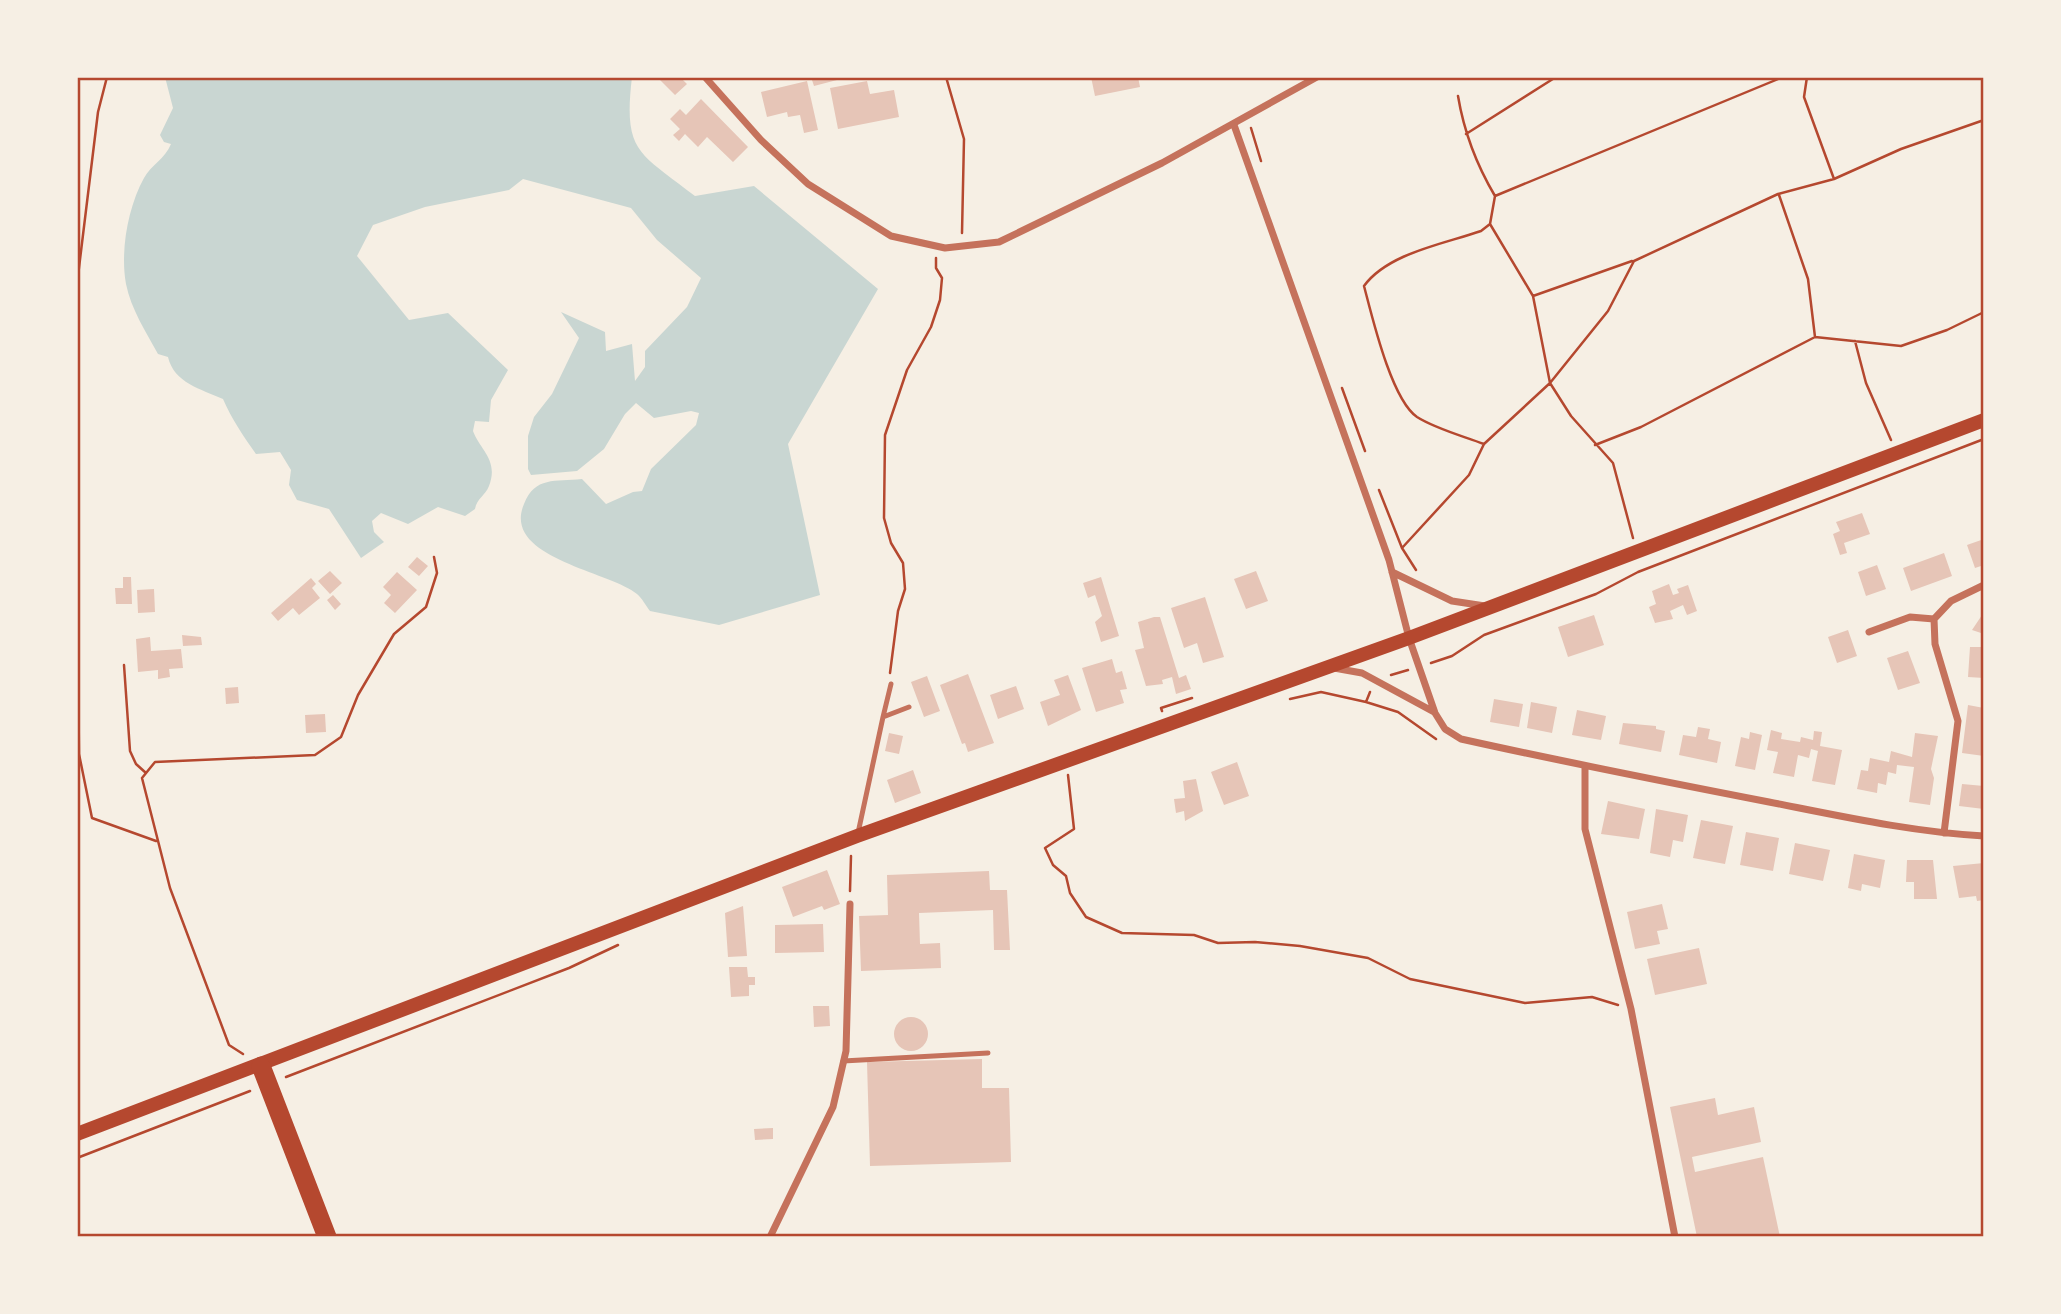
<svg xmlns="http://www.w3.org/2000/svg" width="2061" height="1314" font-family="'Libre Baskerville',serif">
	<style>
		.water { fill: #c9d6d2 }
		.building { fill: #e6c5b7 }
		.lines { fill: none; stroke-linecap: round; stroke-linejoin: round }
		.path { stroke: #b5482f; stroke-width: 2.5 }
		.service { stroke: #c5725c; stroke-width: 5 }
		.minor { stroke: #c5725c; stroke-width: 7 }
		.secondary { stroke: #b5482f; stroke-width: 14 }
		.motorway { stroke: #b5482f; stroke-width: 19 }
		.neatline { fill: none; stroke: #b5482f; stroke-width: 2.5 }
	</style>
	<rect width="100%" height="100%" fill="#f6efe4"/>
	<path class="water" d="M165,77H632C623,153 639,152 695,196L754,186L878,289L788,444L820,595L719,625L650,611C646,606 642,598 637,594C609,571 501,558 524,504C535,476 555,482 582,479L606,504L633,492L642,491L651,469L696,425L699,413L691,411L654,418L636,403L625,414L604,449L577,471L531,475L528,469V436L534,417L552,394L579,338L561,312L605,332L606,351L632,344L635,381L645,367V351L687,307L701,278L657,240L631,208L523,179L509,190L425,207L373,225L357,256L409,320L448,313L508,370L491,400L489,422L475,421L473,431C480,450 499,460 489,486C485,496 477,498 475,509L465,516L438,507L408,524L381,513L372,521L374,532L384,542L361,558L329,509L297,500L289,485L291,470L280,452L256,454C244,437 231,418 223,399C201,389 174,383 168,357L158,354C146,332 131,309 126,284C120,251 128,207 144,178C151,165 165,159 171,144L164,142L160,135L173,108Z"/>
	<path class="building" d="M661,77H680L687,84L675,95L659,79Z
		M811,77H837V80L814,86Z
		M1091,77H1138L1140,87L1095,96Z
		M807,81L818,130L804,133L800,115L788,117L787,112L767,117L761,92Z
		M867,81L870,94L894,90L899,117L838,129L830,88Z
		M701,99L748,147L733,162L707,137L698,147L685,134L679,141L673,135L680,129L670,119L680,109L686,115Z
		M1862,513L1870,534L1844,543L1847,553L1840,555L1833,534L1840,531L1836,522Z
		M1984,539V565L1975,568L1967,545Z
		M1944,553L1952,576L1911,591L1903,568Z
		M417,557L428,566L419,576L408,567Z
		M1877,565L1886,589L1866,596L1858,572Z
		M330,571L342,583L330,594L318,581Z
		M1256,571L1268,601L1246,609L1234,579Z
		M397,572L417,590L395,613L384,603L391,595L383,587Z
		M123,577H131L132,604H116L115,588H123Z
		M1101,577L1119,636L1101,642L1095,622L1102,616L1095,595L1088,598L1083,583Z
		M311,578L316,584L312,588L320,598L299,615L293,608L278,621L271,613Z
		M1669,584L1673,595L1679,593L1677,589L1688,585L1697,611L1687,615L1683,605L1670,611L1673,619L1655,623L1649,607L1656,604L1652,591Z
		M154,589L155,612L138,613L137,590Z
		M333,595L341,604L335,610L327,600Z
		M1205,597L1224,657L1203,663L1197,643L1184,648L1171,608Z
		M1984,612V634L1972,630Z
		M1594,615L1604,645L1568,657L1558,627Z
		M1154,617H1160L1179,678L1186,675L1191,689L1176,694L1172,677L1162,680L1163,684L1146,686L1135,650L1144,648L1138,622Z
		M1848,630L1857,656L1837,663L1828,637Z
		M182,635L201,637L202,645L183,646Z
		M150,637L151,651L181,649L183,668L169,669L170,677L158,679V670L138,672L136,639Z
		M1970,647H1984V678L1968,677Z
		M1908,651L1920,683L1898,690L1887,658Z
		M1112,659L1116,673L1122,671L1127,689L1120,690L1124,703L1096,712L1082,668Z
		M968,674L994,743L968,752L965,743L962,744L940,685Z
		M1068,675L1081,710L1048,726L1040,702L1060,695L1054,680Z
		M927,676L940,711L924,717L911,682Z
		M1016,686L1024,709L998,719L990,695Z
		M238,687L239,703L226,704L225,688Z
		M1494,699L1523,704L1519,727L1490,722Z
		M1531,702L1557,707L1552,733L1527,728Z
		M1968,705L1984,708V756L1962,753Z
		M1577,710L1606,716L1601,740L1572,735Z
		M325,714L326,732L306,733L305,715Z
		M1623,723L1656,726V729L1665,731L1661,752L1619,744Z
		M1698,727L1710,729L1708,739L1721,742L1717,763L1679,755L1683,735L1696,737Z
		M1771,730L1782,733L1781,739L1800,742L1801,737L1813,740L1814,731L1822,732L1820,746L1842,750L1835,785L1812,781L1818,751L1811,749L1809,758L1798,755L1794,777L1773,773L1778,752L1767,750Z
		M1750,732L1762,735L1755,770L1735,766L1741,737L1749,739Z
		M889,733L903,736L899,754L885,751Z
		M1915,733L1938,736L1931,769L1934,778L1930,805L1909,802L1914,767L1897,765L1896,774L1888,772L1886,785L1878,783L1877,793L1857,789L1861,770L1868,771L1870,758L1889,762L1891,751L1912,757Z
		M1237,762L1249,796L1224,805L1211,772Z
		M913,770L921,793L895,803L887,780Z
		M1196,779L1203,811L1185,821L1184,811L1176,813L1174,799L1185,798L1183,781Z
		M1962,784L1984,786V809L1959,806Z
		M1608,801L1645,809L1639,839L1601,834Z
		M1656,809L1688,815L1683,842L1673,840L1670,857L1650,853Z
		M1701,820L1733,826L1725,864L1693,858Z
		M1746,832L1779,838L1773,871L1740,865Z
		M1795,843L1830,850L1823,881L1789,874Z
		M1854,854L1885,860L1880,888L1862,884L1861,891L1848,888Z
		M1907,860H1933L1937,899H1914V882H1906Z
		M1984,863V900L1977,901L1976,896L1959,898L1953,866Z
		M827,870L840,904L824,910L822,906L793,917L782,887Z
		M989,871L990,890H1007L1010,950H994L993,910L919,913L920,944L940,943L941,968L861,971L859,916L888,915L887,875Z
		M1662,904L1668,929L1657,931L1660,944L1635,949L1627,912Z
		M743,906L747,956L728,957L725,913Z
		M823,924L824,952L775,953V925Z
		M1699,948L1707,984L1655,995L1647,959Z
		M729,967H747L748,977H755V985H749V996L731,997Z
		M813,1006H829L830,1026L814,1027Z
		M894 1034a17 17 0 1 1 34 0a17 17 0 1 1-34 0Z
		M982,1059V1088H1009L1011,1162L870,1166L867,1062Z
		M1715,1098L1718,1115L1754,1107L1761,1142L1692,1157L1695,1172L1763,1157L1780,1237H1697L1670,1107Z
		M773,1128V1139L755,1140L754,1129Z"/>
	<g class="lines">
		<path class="path" d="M946,77L964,139L962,233
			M1807,77L1804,97L1834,179
			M1458,96C1464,132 1476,164 1495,196L1490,224L1481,231C1444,244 1388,253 1364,286C1372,316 1391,399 1417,417C1436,429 1463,436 1484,444
			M1251,128L1261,161
			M1466,134L1556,77
			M1779,195L1808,279L1815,337
			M1495,196L1783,77
			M1490,224L1533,296L1550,383L1608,311L1634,261L1778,194L1834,179L1901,149L1984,120
			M77,284L98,112L107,77
			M1533,296L1632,261
			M1855,341L1866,383L1891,440
			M1342,388L1365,451
			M1595,445L1641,427L1815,337L1901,346L1947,330L1984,312
			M1379,490L1402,548L1416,570
			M1402,548L1469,475L1484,444L1550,383L1571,416L1613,463L1633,538
			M77,579L79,754L92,818L156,841
			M1431,663L1452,656L1484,635L1596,594L1638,572L1984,439
			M124,665L130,751L136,764L146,773
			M890,673L898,611L905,589L903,563L891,543L884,518L885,435L907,370L931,327L940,300L942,278L936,268V258
			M1391,675L1408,670
			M1290,699L1321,692L1366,702L1370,692
			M1366,702L1398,712L1436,739
			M1162,711L1161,708L1192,698
			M1068,775L1074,829L1045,848L1053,865L1066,876L1070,893L1086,917L1122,933L1194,935L1218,943L1255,942L1300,946L1368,958L1410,979L1525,1003L1592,997L1618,1005
			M850,891L851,856
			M243,1054L229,1045L170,888L142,778L155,762L315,755L341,737L358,695L394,634L426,607L437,573L434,557
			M286,1077L569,968L618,945
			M77,1158L250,1091"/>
		<path class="service" d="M883,717L891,684
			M858,833L883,717L909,707
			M843,1061L988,1053"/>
		<path class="minor" d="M705,77L761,140L808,184L891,236L945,248L999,242L1162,163L1317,77
			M1234,125L1389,560L1409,638L1435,713L1445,729L1461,739C1564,762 1666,782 1769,802C1840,816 1912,832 1984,836
			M1392,572L1452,601L1485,606
			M1869,632L1910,617L1934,619
			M1334,668L1362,673L1434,712
			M1585,767V829L1631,1009L1675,1237
			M1944,833L1958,721L1935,644L1934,619L1951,601L1984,585
			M770,1237L833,1107L846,1051L850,904"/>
		<path class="secondary" d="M77,1134L857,836L1409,638L1984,420"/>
		<path class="motorway" d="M261,1066L327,1237"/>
	</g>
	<rect width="2061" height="1314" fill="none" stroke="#f6efe4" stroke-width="158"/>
	<rect x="79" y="79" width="1903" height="1156" class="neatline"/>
</svg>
